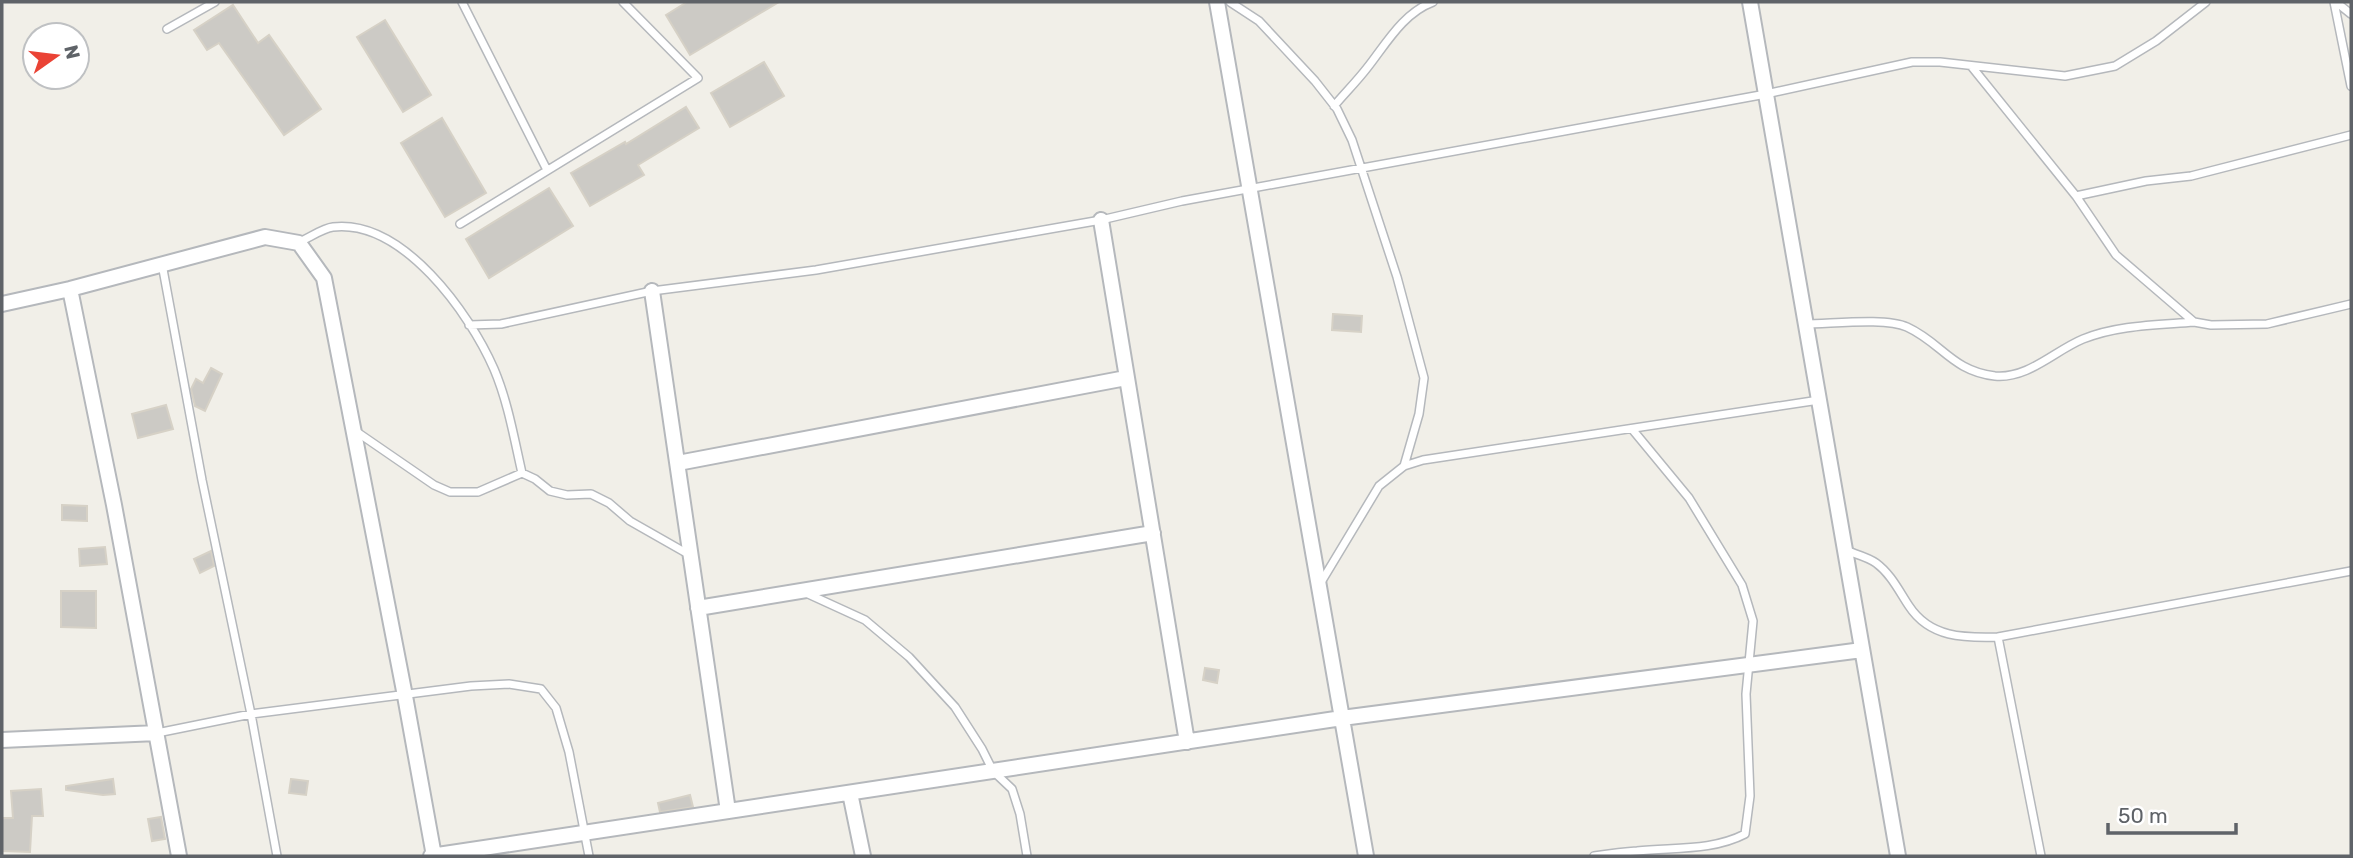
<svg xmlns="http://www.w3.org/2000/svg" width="2353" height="858" font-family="Rubik,sans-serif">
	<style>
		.building { fill: #cccac5; stroke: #d6d1c6; stroke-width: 2 }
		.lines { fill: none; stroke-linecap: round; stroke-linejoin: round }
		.service-casing { stroke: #b5b8bc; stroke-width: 10 }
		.minor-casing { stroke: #b5b8bc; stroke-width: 18 }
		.service { stroke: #fff; stroke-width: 7 }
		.minor { stroke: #fff; stroke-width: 14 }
	</style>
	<rect width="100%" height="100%" fill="#f1efe8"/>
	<path class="building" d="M687,2H779L690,55L666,15Z
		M233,5L258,43L269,35L321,109L284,135L219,43L207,50L194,30Z
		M385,20L431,95L403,112L357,37Z
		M764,62L784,96L730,127L711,93Z
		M686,107L699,128L638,165L644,175L590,206L571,173L625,142L626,144Z
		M442,118L486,193L445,217L401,143Z
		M549,188L573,226L489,278L466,239Z
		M1333,314L1362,316L1361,332L1332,330Z
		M211,368L222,374L205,411L195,406L191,389L196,379L203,383Z
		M166,405L173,429L138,438L132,414Z
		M62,505L87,506V521L62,520Z
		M105,547L107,564L80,566L79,549Z
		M211,551L214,566L200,573L194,559Z
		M61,591H96V628L61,627Z
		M1205,668L1219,670L1217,683L1203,680Z
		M113,779L115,794L103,795L66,790V786Z
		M291,779L308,781L306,795L289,793Z
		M41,789L43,816H32L30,852L2,851V818H13L11,791Z
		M690,795L693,807L660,812L658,803Z
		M161,817L165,839L152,841L148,819Z"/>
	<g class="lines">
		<defs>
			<path id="service" d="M462,2L547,170
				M1230,2L1259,21L1315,81L1337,109L1352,140L1397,277L1424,378L1419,414L1404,466
				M2334,2L2351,86
				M2336,2L2351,14
				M167,29L215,2
				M1972,67L2076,196L2146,181L2191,176L2351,135
				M1334,106C1345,93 1357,81 1367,68C1386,44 1403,13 1433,2
				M2076,196L2116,255L2194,322L2211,325L2267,324L2351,304
				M460,224L698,78L623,2
				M299,242C309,238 323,228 333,227C403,219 470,314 494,369C508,402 514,438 522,473
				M162,264L202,480L251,714L277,856
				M1805,324C1831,324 1886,317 1907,327C1942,343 1952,371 1995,376C2028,379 2054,351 2083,339C2117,325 2157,325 2194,322
				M469,325L501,324L652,291L816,270L1101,220L1182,201L1766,94L1912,62H1940L2065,76L2115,66L2156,41L2206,2
				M354,430L434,485L450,492H478L522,473L535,479L550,491L567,495L591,494L609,503L630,521L688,554
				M1845,550C1855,554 1868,557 1876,563C1891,574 1899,591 1909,606C1930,638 1964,638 1998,637L2351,571
				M1320,584L1379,486L1404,466L1423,460L1819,400
				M806,593L865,620L909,657L955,707L982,749L993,771L1012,789L1020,814L1027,856
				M1998,637L2041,856
				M157,733L251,714L471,686L509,684L541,689L556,708L569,752L589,856
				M1594,856C1608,854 1623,852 1637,851C1674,847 1712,851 1745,834L1750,796L1746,694L1753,621L1742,585L1689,498L1632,429"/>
			<path id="minor" d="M1217,2L1366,856
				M1750,2L1898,856
				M1101,220L1187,742
				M70,289L114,505L179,856
				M652,291L728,811
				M2,304L70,289L265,237L299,243L324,278L405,696L434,856
				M678,463L1126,378
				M698,608L1153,533
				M2,740L157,733
				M850,793L863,856
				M431,856L1342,718L1862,650"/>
		</defs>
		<use href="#service" class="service-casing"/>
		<use href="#minor" class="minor-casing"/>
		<use href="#service" class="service"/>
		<use href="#minor" class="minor"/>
	</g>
	<rect width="2353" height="858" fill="none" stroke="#5f6368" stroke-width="7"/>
	<g transform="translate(56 56) rotate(76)"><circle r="33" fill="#ffffff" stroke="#bfc1c3" stroke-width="2"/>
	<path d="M0-5L12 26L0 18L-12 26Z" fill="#ea4335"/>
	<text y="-10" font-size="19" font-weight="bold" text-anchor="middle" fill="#5f6368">N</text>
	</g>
	<path d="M2108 823v10h128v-10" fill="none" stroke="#5f6368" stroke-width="3.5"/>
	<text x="2118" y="823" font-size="21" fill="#5f6368" stroke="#ffffff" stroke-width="5" paint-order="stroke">50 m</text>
</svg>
